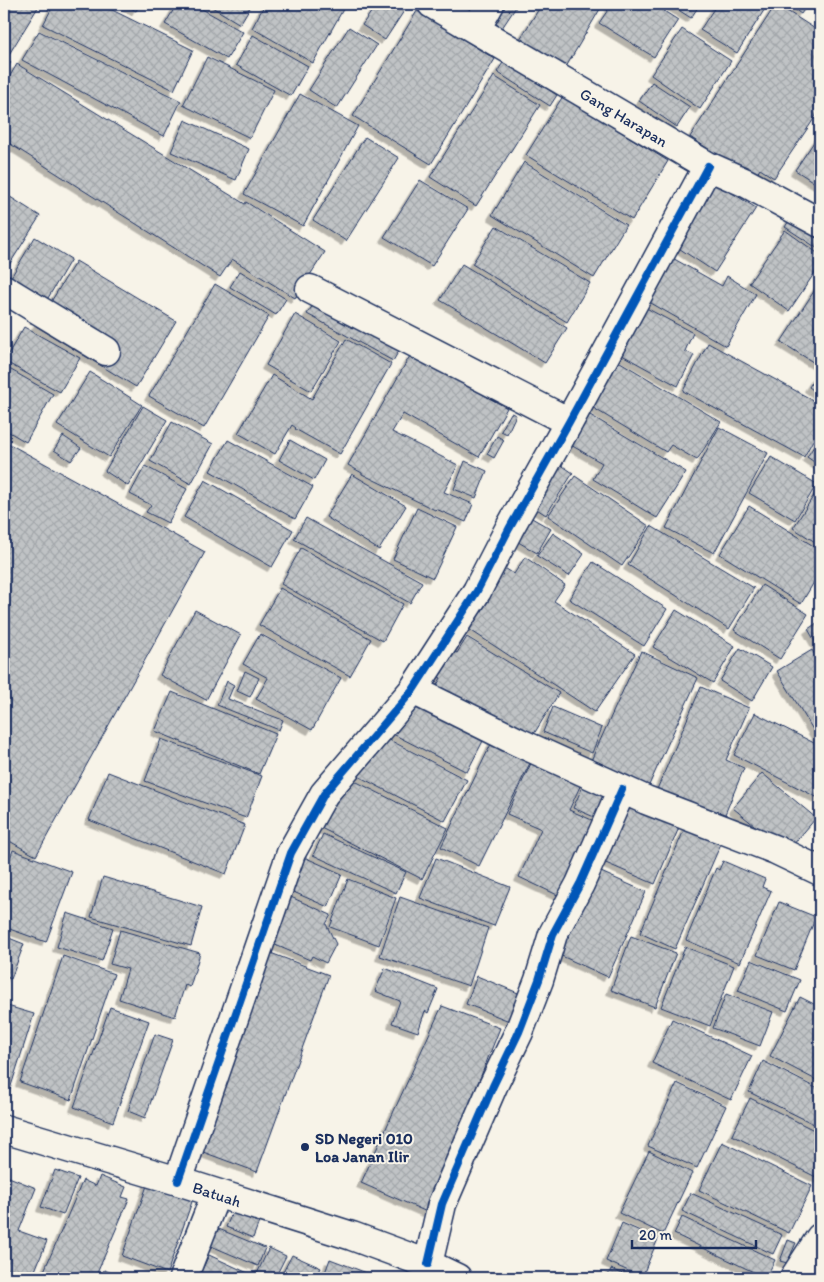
<svg xmlns="http://www.w3.org/2000/svg" width="824" height="1282" font-family="Itim,sans-serif">
	<style>
		.building { fill: url(#building-cross-hatch); stroke: #1b2f5e; filter: url(#shadow) }
		.lines { fill: none; stroke-linecap: round; stroke-linejoin: round }
		.minor-casing { stroke: #1b2f5e; stroke-width: 31 }
		.minor { stroke: #f7f3e8; stroke-width: 28 }
		.cycleway-casing { stroke: #f7f3e8; stroke-width: 11 }
		.cycleway { stroke: #0057b8; stroke-width: 8 }
		.poi-dot { fill: #1b2f5e; stroke: #f7f3e8; stroke-width: 2 }
		.labels { text-anchor: middle; stroke-width: 4; stroke-linejoin: round; paint-order: stroke }
		.street-label { font-size: 16px; fill: #1b2f5e; stroke: #f7f3e8 }
		.poi-label { font-size: 16px; font-weight: bold; fill: #1b2f5e; stroke: #f7f3e8; text-anchor: start }
	</style>
	<defs>
		<pattern id="building-cross-hatch" width="8" height="8" patternUnits="userSpaceOnUse" patternTransform="scale(1.25)"><rect width="8" height="8" fill="#c0c3c5"/><path d="M0 0l8 8M0 8l8-8" fill="none" stroke="#a4a8ac"/></pattern>
		<filter id="shadow"><feDropShadow dx="-4.5" dy="4.5" stdDeviation="0" flood-color="#0004"/></filter>
	</defs>
	<rect width="100%" height="100%" fill="#f7f3e8"/>
	<filter id="ink" filterUnits="userSpaceOnUse"><feTurbulence type="fractalNoise" baseFrequency=".02" numOctaves="2"/><feDisplacementMap in="SourceGraphic" scale="10" xChannelSelector="R" yChannelSelector="G"/><feConvolveMatrix kernelMatrix="1 2 1 2 8 2 1 2 1" color-interpolation-filters="sRGB"/></filter>
	<g filter="url(#ink)">
		<path class="building" d="M4,4H40L8,56L4,54Z
			M54,4H100L193,50L174,90L43,25Z
			M124,4H140L136,11Z
			M177,4H193L243,32L227,59L165,24Z
			M207,4H252L240,24Z
			M265,4H346L313,63L252,28Z
			M377,4H393L404,11L385,40L362,25Z
			M467,4H518L502,28Z
			M542,4H603L566,67L520,39Z
			M612,4H653L678,20L654,57L599,23Z
			M669,4H700L691,18Z
			M717,4H768L737,53L700,30Z
			M776,4L820,32V110L774,178L760,169L754,179L690,137Z
			M787,4H808L801,14Z
			M417,11L495,59L431,164L353,116Z
			M349,27L377,45L337,108L309,90Z
			M682,29L731,61L700,109L651,75Z
			M39,31L181,101L164,136L22,60Z
			M253,35L308,66L291,96L236,65Z
			M207,57L274,90L250,138L183,105Z
			M4,58L11,62L4,75Z
			M504,61L557,95L550,106L497,72Z
			M17,64L245,204L246,202L325,252L295,298L232,259L220,277L4,140V86Z
			M494,76L540,105L476,206L430,177Z
			M652,82L690,107L677,127L639,101Z
			M300,94L358,126L303,226L244,194Z
			M563,96L668,161L632,220L526,155Z
			M185,120L249,149L236,180L171,152Z
			M820,133V186L795,170Z
			M365,137L399,158L346,241L313,220Z
			M524,162L626,225L594,278L492,215Z
			M420,180L468,209L432,266L384,237Z
			M712,180L756,208L715,272L671,243Z
			M4,193L40,216L4,273Z
			M794,213L820,232V250L785,227Z
			M496,226L590,283L567,322L472,264Z
			M785,230L820,255V265L789,311L749,283Z
			M35,237L71,259L35,320L4,289Z
			M669,256L722,286L727,276L756,294L726,346L644,299Z
			M76,261L176,321L136,387L36,326Z
			M462,264L567,328L545,363L440,300Z
			M240,271L286,299L276,315L230,287Z
			M820,282V357L816,364L781,342Z
			M215,284L269,316L204,428L149,396Z
			M315,302L400,349L393,361L307,314Z
			M637,303L693,333L685,351L694,355L678,386L613,350Z
			M295,314L341,341L311,391L266,365Z
			M24,327L80,358L60,392L4,361Z
			M346,339L391,364L340,454L295,429L296,428L292,425L275,454L238,433L272,375L312,399Z
			M708,343L820,404V427L804,457L683,391Z
			M411,354L507,408L479,457L403,414L392,432L458,465L444,492L473,504L466,522L436,509L435,510L362,474V473L348,465Z
			M610,356L721,422L697,460L671,445L666,452L585,403Z
			M4,366L53,394L26,442L4,429Z
			M820,370V395L809,387Z
			M90,372L142,405L109,457L57,425Z
			M143,406L167,420L128,486L105,471Z
			M580,409L686,472L657,518L593,479L602,463L562,440Z
			M511,413L516,415L507,434L501,431Z
			M172,422L213,444L191,484L150,461Z
			M719,427L768,453L714,553L666,528Z
			M63,436L81,448L71,461L54,450Z
			M497,436L504,440L494,458L487,454Z
			M820,437V466L807,457Z
			M228,440L313,487L295,519L210,471Z
			M290,440L325,460L314,480L279,460Z
			M4,441L205,552L36,856L4,838Z
			M771,457L817,484L795,520L749,493Z
			M554,460L573,473L546,515L526,502Z
			M465,461L487,471L476,498L454,489Z
			M145,466L187,489L168,523L146,512L151,505L130,494Z
			M352,474L406,506L379,550L326,517Z
			M575,476L649,526L622,566L548,516Z
			M205,480L293,530L272,567L184,517Z
			M820,486V545L793,528Z
			M749,506L820,550V572L801,604L720,554Z
			M417,508L457,527L433,578L393,559Z
			M523,513L551,529L537,553L508,536Z
			M306,518L422,582L410,603L294,539Z
			M651,526L754,588L729,629L628,565Z
			M553,533L584,554L569,576L537,556Z
			M301,548L403,604L383,641L281,584Z
			M525,557L565,585L554,601L635,654L595,712L461,624L500,565L514,574Z
			M593,562L667,609L644,646L569,599Z
			M762,585L808,614L780,659L734,630Z
			M280,588L371,639L350,676L259,625Z
			M195,610L241,635L206,700L160,675Z
			M676,610L735,646L713,683L653,647Z
			M820,621V650L808,629Z
			M260,634L341,678L312,730L256,699L268,678L243,664Z
			M467,637L559,693L529,742L436,687L441,678L429,671L445,646L457,653Z
			M740,648L772,667L752,701L720,681Z
			M812,650L820,663V741L777,671Z
			M641,651L698,678L645,794L588,767Z
			M245,671L259,678L250,697L237,691Z
			M227,681L234,685L228,699L283,720L279,730L217,705Z
			M701,687L749,708L726,760L744,768L721,824L655,794Z
			M172,692L276,734L259,774L155,731Z
			M407,701L483,741L467,772L391,733Z
			M553,707L602,728L592,753L543,732Z
			M755,713L820,746V799L734,755Z
			M378,734L467,780L445,821L356,775Z
			M495,736L534,755L479,866L441,847Z
			M161,739L262,776L246,818L145,781Z
			M534,757L583,780L569,810L601,824L566,899L519,877L541,829L507,814Z
			M108,772L245,825L226,874L89,820Z
			M762,773L816,818L787,852L733,808Z
			M343,775L448,828L422,879L317,826Z
			M587,777L619,791L606,822L573,808Z
			M630,803L681,823L655,884L601,861Z
			M687,823L723,839L675,949L640,933Z
			M323,834L406,872L396,893L313,855Z
			M13,850L72,872L46,942L4,927V875Z
			M304,857L342,874L328,907L289,890Z
			M436,858L510,887L494,926L420,898Z
			M723,861L765,879L762,887L771,891L740,963L686,940L716,868L719,870Z
			M592,868L646,892L608,977L555,953Z
			M103,877L202,907L191,946L91,917Z
			M348,879L396,898L379,945L330,927Z
			M284,894L331,915L326,924L336,944L326,963L312,956L310,960L264,940Z
			M400,897L488,928L469,986L380,956Z
			M779,902L816,917L794,970L757,955Z
			M67,913L113,928L102,961L57,947Z
			M120,930L200,953L190,987L185,985L175,1017L119,999L128,969L110,964Z
			M4,936L24,944L11,979L4,976Z
			M631,936L676,953L655,1007L611,990Z
			M685,947L734,966L710,1026L661,1007Z
			M268,952L329,975L257,1172L195,1149Z
			M63,956L114,974L71,1100L20,1082Z
			M751,960L800,980L787,1011L738,991Z
			M385,968L438,989L428,1013L425,1011L418,1032L392,1023L400,1001L375,991Z
			M477,976L523,995L512,1022L466,1004Z
			M726,994L773,1012L760,1046L713,1028Z
			M800,997L820,1007V1082L770,1056Z
			M4,1005L34,1014L4,1108Z
			M442,1006L500,1028L427,1212L361,1183Z
			M110,1007L149,1021L113,1122L74,1107Z
			M672,1019L752,1056L731,1100L652,1063Z
			M155,1034L173,1040L145,1118L128,1111Z
			M763,1061L820,1090V1127L749,1092Z
			M677,1083L726,1106L697,1168L648,1146Z
			M750,1098L820,1133V1179L732,1135Z
			M722,1142L812,1186L789,1233L699,1190Z
			M649,1151L692,1173L663,1234L619,1213Z
			M55,1170L78,1178L63,1215L41,1207Z
			M4,1175L36,1188L19,1231L47,1241L32,1278H4Z
			M100,1176L126,1187L122,1197L129,1199L95,1278H41L83,1180L96,1186Z
			M149,1180L194,1196L167,1273L122,1256Z
			M691,1193L782,1235L773,1254L682,1211Z
			M232,1213L259,1222L253,1238L226,1227Z
			M682,1217L775,1260L766,1278L674,1234Z
			M622,1223L658,1239L642,1277L606,1261Z
			M209,1225L265,1248L258,1266L202,1242Z
			M788,1240L796,1243L787,1263L780,1261Z
			M269,1248L286,1256L275,1278H255Z
			M209,1255L250,1274L249,1278H188L190,1274L198,1278Z
			M292,1255L321,1268L316,1278H280Z
			M330,1259L380,1278H323Z
			M611,1269L632,1278H607Z
			M104,1270L120,1276V1278H101Z"/>
		<g class="lines">
			<defs>
				<path id="minor" d="M432,4L708,166L746,183L820,223
					M476,29L490,4
					M4,289L106,351
					M310,289L569,422
					M413,690L518,742L646,800L776,850L820,871
					M4,1129L178,1181L352,1236L428,1264L457,1278
					M178,1181L291,853L324,794L413,690L477,591L509,529L569,422L708,166
					M428,1264L442,1204L493,1086L519,1032L539,980L553,934L580,884L622,789
					M183,1278L216,1194
					M794,1278L820,1238"/>
			</defs>
			<use href="#minor" class="minor-casing"/>
			<use href="#minor" class="minor"/>
			<defs>
				<path id="cycleway" d="M178,1181L291,853L324,794L413,690L477,591L509,529L569,422L708,166
					M428,1264L442,1204L493,1086L519,1032L539,980L553,934L580,884L622,789"/>
			</defs>
			<use href="#cycleway" class="cycleway-casing"/>
			<use href="#cycleway" class="cycleway"/>
		</g>
	</g>
	<circle class="poi-dot" cx="305" cy="1147" r="5"/>
	<g class="labels">
		<g class="street-label">
			<text transform="translate(624 117) rotate(31)" y="6">Gang Harapan</text>
			<text transform="translate(217 1194) rotate(18)" y="6">Batuah</text>
		</g>
		<g class="poi-label">
			<text x="315" y="1144">SD Negeri 010<tspan x="315" dy="18">Loa Janan Ilir</tspan></text>
		</g>
	</g>
	<rect width="824" height="1282" fill="none" stroke="#f7f3e8" stroke-width="20"/>
	<rect x="10" y="10" width="804" height="1262" fill="none" stroke="#1b2f5e" stroke-width="2" filter="url(#ink)"/>
	<path d="M632 1240v8h124v-8" fill="none" stroke="#1b2f5e" stroke-width="2.5"/>
	<text x="639" y="1240" font-size="15" fill="#1b2f5e" stroke="#f7f3e8" stroke-width="4" paint-order="stroke">20 m</text>
</svg>
